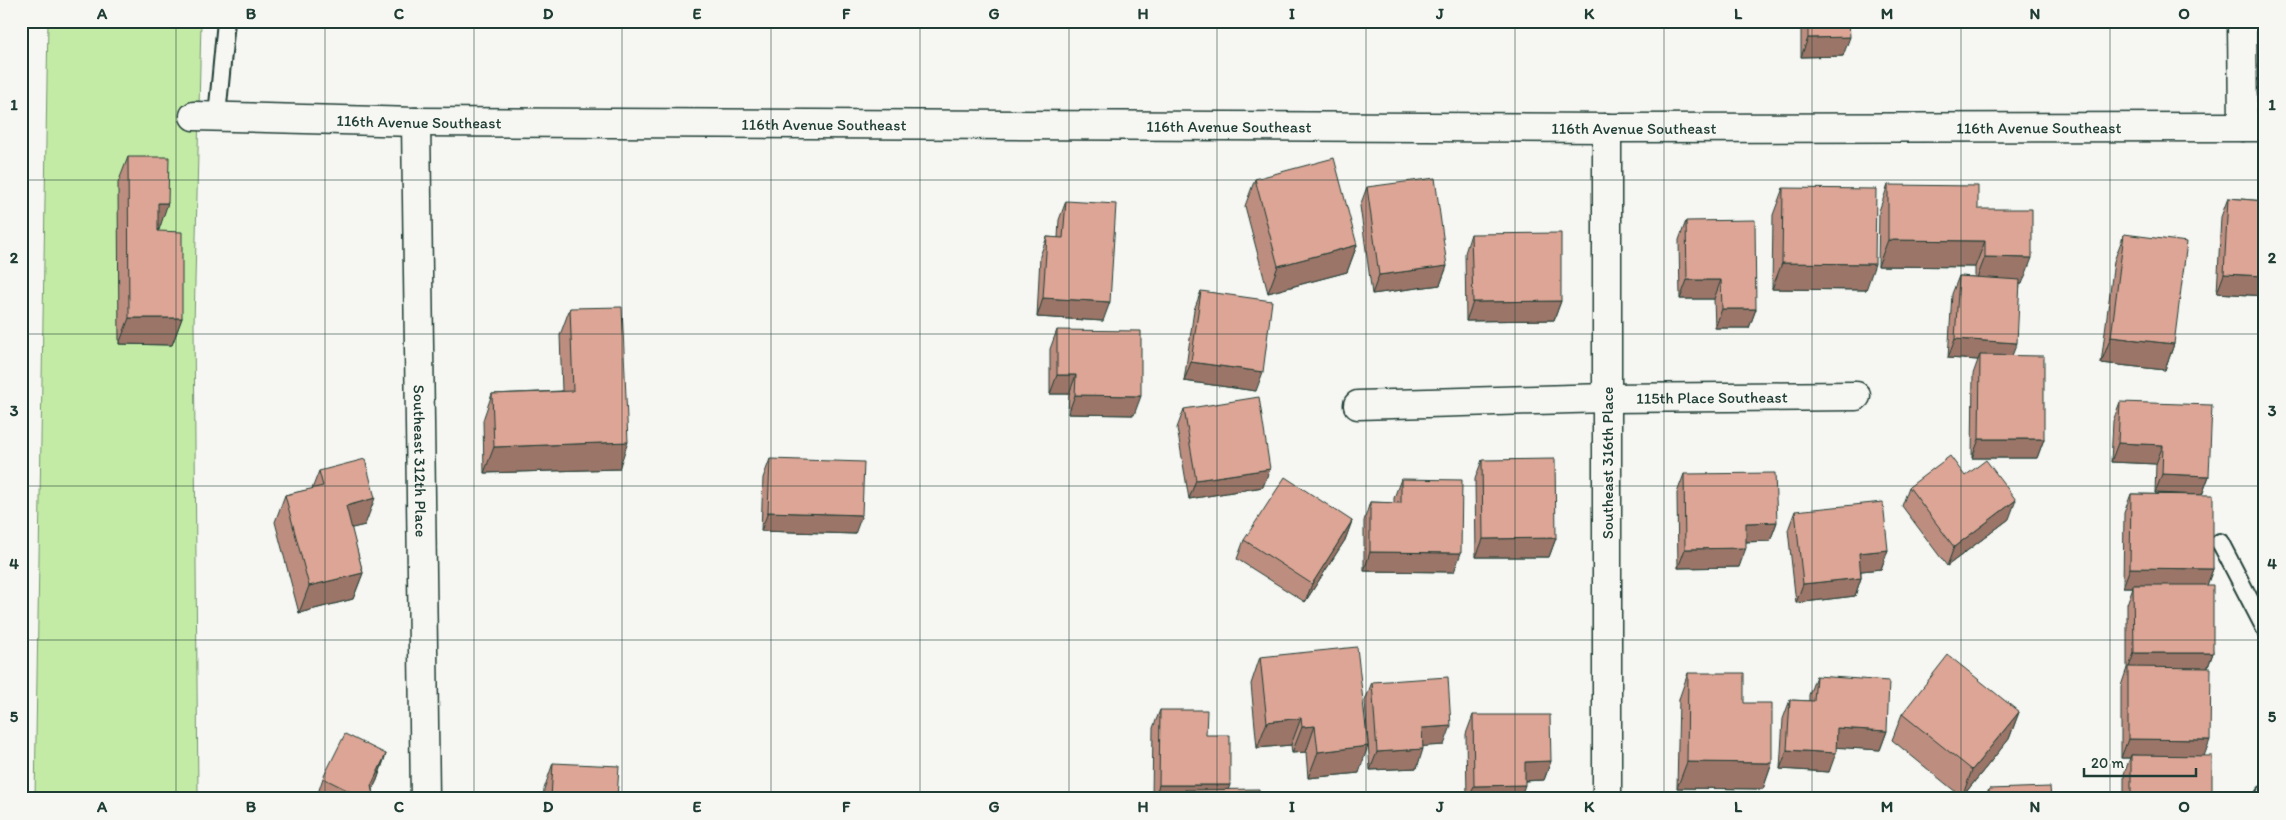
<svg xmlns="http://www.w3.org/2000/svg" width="2286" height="820" font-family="Itim,sans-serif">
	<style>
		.green { fill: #c4eba6; stroke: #72946d }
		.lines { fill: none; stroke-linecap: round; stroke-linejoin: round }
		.lane-casing { stroke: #1f3d34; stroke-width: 20 }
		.street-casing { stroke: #1f3d34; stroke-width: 31 }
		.lane { stroke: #f6f6f2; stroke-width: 16 }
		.street { stroke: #f6f6f2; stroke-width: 28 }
		.wall { fill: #bd8e80; stroke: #1f3d34 }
		.shaded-wall { fill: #9a7468; stroke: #1f3d34 }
		.building { fill: #dca595; stroke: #1f3d34 }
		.grid { fill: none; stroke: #1f3d34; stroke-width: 1; stroke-opacity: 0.55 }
		.labels { text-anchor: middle; stroke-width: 5; stroke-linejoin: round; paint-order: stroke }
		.street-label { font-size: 16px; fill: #1f3d34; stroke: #f6f6f2 }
		.neatline { fill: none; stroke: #1f3d34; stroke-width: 2 }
		.grid-label { font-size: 16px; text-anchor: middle; font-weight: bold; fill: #1f3d34 }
	</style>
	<rect width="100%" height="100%" fill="#f6f6f2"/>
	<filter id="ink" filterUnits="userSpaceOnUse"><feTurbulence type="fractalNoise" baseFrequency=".02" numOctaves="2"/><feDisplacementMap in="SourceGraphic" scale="10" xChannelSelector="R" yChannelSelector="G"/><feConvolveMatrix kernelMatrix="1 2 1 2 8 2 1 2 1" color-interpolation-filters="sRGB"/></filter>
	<g filter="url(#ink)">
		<path class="green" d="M48,21H201L194,325L198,799H35Z"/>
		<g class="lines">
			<defs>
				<path id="lane" d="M217,116L226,21
					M2220,542L2265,629
					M2262,799L2265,794"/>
				<g id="street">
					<path d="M2242,21L2243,127"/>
					<path id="s1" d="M194,116L416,122L1607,128L2265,127"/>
					<path id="s2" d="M416,122L425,799"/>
					<path id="s3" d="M1358,405L1607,398L1856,396"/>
					<path d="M1607,799V128"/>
				</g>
			</defs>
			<use href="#lane" class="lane-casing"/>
			<use href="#street" class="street-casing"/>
			<use href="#lane" class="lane"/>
			<use href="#street" class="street"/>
		</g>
		<path class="wall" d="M1801,21H1849L1843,56L1801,57Z
			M128,157L159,230L158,229V231L182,318L172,345L119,344L118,183Z
			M1255,179L1357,245L1347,272L1268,293L1245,206Z
			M1888,185L1978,209L2022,284H2020L2012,355L2044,439L2037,458H1972L1973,374L1978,360L1948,358L1952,294L1959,276L1975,277V267L1878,266L1879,211Z
			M1367,187L1447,266L1440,285L1372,294L1360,206Z
			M1783,188L1866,290L1772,289L1773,215Z
			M2228,198L2265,201V296L2217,293L2221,217Z
			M1066,201L1103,321L1037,317L1040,256L1047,237L1058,238L1059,220Z
			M1686,221L1756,309L1749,328H1715L1714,299H1680L1679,240Z
			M1471,234L1561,301L1554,320L1466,321L1465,253Z
			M2124,234L2174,344L2165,370L2101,363L2114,261Z
			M1201,291L1256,391L1184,381L1194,310Z
			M570,308L619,469L484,473L483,420L492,394L562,391L560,335Z
			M1057,330L1134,415L1068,414L1069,394H1050V349Z
			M2120,402L2209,476L2202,495L2213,569L2207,585L2213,653L2208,667L2204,756L2212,799H2124V774L2130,758H2121V686L2127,668V604L2133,587H2123L2124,513L2131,494L2188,495L2155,493L2156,464L2111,462L2113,421Z
			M1184,409L1263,487L1189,499L1177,428Z
			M770,459L855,534L761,531L763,478Z
			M1482,460L1556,538L1549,557H1476L1475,479Z
			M319,471L365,525L351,528L363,573L353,599L299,613L275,522L285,495L312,489Z
			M1684,474L1777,522L1770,541L1746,542L1739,567L1678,568L1677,493Z
			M1965,476L2009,519L1947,566L1902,506L1909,487Z
			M1401,479L1454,572L1364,571V521L1370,502L1394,503V498Z
			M1795,511L1888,550L1881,569L1861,571V578L1855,596L1796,603L1788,530Z
			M1352,521L1345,540L1305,602L1237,559L1244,540Z
			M1260,657L1359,773L1308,778L1306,752L1292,753L1291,745L1257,748L1251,684Z
			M1688,673L1744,703L1772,763L1763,789L1677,788L1679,699Z
			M1816,676L1887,731L1880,750L1836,747L1829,772L1780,769L1783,719L1790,700L1809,701V695Z
			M1372,682L1444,745L1423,746L1417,768L1370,770L1365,701Z
			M1160,710L1206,735L1229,790L1259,799H1152L1153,728Z
			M2019,712L2009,739L1962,797L1892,740L1902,714Z
			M1473,715L1551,761L1544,780L1525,781L1520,799H1467L1466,734Z
			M386,754L377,780L372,790L374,799H316L323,778Z
			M553,763L617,799H543L544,789Z
			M1989,789L2051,799H1985Z"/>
		<path class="shaded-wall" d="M742,21H787L786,25L742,24Z
			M1850,37L1843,56L1801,57L1808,38Z
			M158,203H168L159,230L148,229Z
			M1888,240L1985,241L1975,267L1878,266Z
			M1357,245L1347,272L1268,293L1278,266Z
			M1985,257L2032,258L2022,284L1975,283Z
			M1782,263L1875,264L1866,290L1772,289Z
			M1447,266L1440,285L1372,294L1379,275Z
			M2224,274L2265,276V296L2217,293Z
			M1687,280H1721L1714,299H1680Z
			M1043,298L1110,302L1103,321L1037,317Z
			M1561,301L1554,320L1466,321L1473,302Z
			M1722,309H1756L1749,328H1715Z
			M129,318H182L172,345L119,344Z
			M2111,337L2174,344L2165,370L2101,363Z
			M1955,339L2017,343L2010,361L1980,355L1978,360L1948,358Z
			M1191,362L1263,372L1256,391L1184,381Z
			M1057,375H1076L1069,394H1050Z
			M1075,395L1141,396L1134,415L1068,414Z
			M1979,439H2044L2037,458H1972Z
			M628,442L619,469L484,473L494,447Z
			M2118,443L2163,445L2156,464L2111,462Z
			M1270,469L1263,487L1189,499L1196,480Z
			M2162,474L2209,476L2202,495L2155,493Z
			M375,498L365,525L336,532L346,506Z
			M2016,500L2009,519L1947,566L1954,547Z
			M768,512L862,515L855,534L761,531Z
			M1352,521L1345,540L1305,602L1312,584Z
			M1777,522L1770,541L1739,542L1746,523Z
			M1556,538L1549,557H1476L1483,539Z
			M1746,548L1739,567L1678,568L1685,549Z
			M1888,550L1881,569L1852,572L1859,553Z
			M1370,552L1461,553L1454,572L1364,571Z
			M2130,568L2213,569L2206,588L2133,585V587H2123Z
			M363,573L353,599L299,613L309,586Z
			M1861,578L1855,596L1796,603L1803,584Z
			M2134,653H2213L2206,672L2128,670Z
			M2019,712L2009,739L1962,797L1972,770Z
			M1301,718L1291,745L1257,748L1267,722Z
			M1315,726L1306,752L1292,753L1302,727Z
			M1451,726L1444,745L1415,747L1422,728Z
			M1837,728L1887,731L1880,750L1830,747Z
			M2128,739L2210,740L2203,759L2131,755L2130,758H2121Z
			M1368,746L1359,773L1308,778L1318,752Z
			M1423,749L1417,768L1370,770L1377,752Z
			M1787,750L1836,753L1829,772L1780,769Z
			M386,754L377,780L368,799L371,786Z
			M1551,761L1544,780L1518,781L1525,762Z
			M1687,762L1772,763L1763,789L1677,788Z
			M1159,785H1230L1225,799L1185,790L1181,799H1154Z
			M1525,785L1520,799H1469L1474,786Z"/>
		<path class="building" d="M1808,21H1849L1850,37L1808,38Z
			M128,157H169L168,203H158V231L182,232V318H129Z
			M1334,158L1357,245L1278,266L1255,179Z
			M1435,178L1447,266L1379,275L1367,187Z
			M1888,185L1978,186V209H2032V258L1985,257V241L1888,240Z
			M1783,188L1876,189L1875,264L1782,263Z
			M2228,198L2265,201V276L2224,274Z
			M1066,201L1116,204L1110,302L1043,298L1047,237L1063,238Z
			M1755,220L1756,309H1722L1721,280H1687L1686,221Z
			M1561,233V301L1473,302L1471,234Z
			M2124,234L2187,242L2174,344L2111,337Z
			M1959,276L2020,280L2017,343L1955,339Z
			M1201,291L1272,301L1263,372L1191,362Z
			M622,307L628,442L494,447L492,394L573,391L570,308Z
			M1057,330L1141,331V396L1075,395L1076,375H1057Z
			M1980,355L2044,356V439H1979Z
			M1259,397L1270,469L1196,480L1184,409Z
			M2120,402L2212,405L2209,476L2162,474L2163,445L2118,443Z
			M1950,456L1965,476L1986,460L2016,500L1954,547L1909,487Z
			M365,459L375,498L346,506L363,573L309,586L285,495L323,486L319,471Z
			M770,459L864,462L862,515L768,512Z
			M1555,459L1556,538L1483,539L1482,460Z
			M1775,473L1777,522L1746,523V548L1685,549L1684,474Z
			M1285,477L1352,521L1312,584L1244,540Z
			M1401,479L1462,480L1461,553L1370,552V502L1401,503Z
			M2131,494L2213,495V569L2130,568Z
			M1883,502L1888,550L1859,553L1861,578L1803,584L1795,511Z
			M2133,585H2213V653H2134Z
			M1357,647L1368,746L1318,752L1315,726L1302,727L1301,718L1267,722L1260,657Z
			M1948,655L2019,712L1972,770L1902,714Z
			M2128,667L2211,668L2210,740L2128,739Z
			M1688,673H1744V703H1772V763L1687,762Z
			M1816,676L1889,681L1887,731L1837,728L1836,753L1787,750L1790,700L1814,701Z
			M1448,677L1451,726L1422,728L1423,749L1377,752L1372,682Z
			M1160,710H1207L1206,735H1230V785H1159Z
			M1473,715H1550L1551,761L1525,762V785L1474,786Z
			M345,734L386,754L371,786L374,799H328L349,791L323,778Z
			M2131,755L2212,756V799H2131Z
			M553,763L619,766L617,799H551Z
			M2050,787L2051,799H1989V789Z
			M1259,789V799H1185V790Z"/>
	</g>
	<path class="grid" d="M176,21V799M325,21V799M474,21V799M622,21V799M771,21V799M920,21V799M1069,21V799M1217,21V799M1366,21V799M1515,21V799M1664,21V799M1812,21V799M1961,21V799M2110,21V799M21,180H2265M21,334H2265M21,486H2265M21,640H2265"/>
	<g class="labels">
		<g class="street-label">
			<text dy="6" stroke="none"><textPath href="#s1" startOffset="225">116th Avenue Southeast</textPath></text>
			<text dy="6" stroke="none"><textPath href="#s1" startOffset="630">116th Avenue Southeast</textPath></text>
			<text dy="6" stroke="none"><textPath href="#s1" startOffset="1035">116th Avenue Southeast</textPath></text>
			<text dy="6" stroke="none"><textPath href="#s1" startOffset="1845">116th Avenue Southeast</textPath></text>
			<text dy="6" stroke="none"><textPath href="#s1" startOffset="1440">116th Avenue Southeast</textPath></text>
			<text dy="6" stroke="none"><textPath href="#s3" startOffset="354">115th Place Southeast</textPath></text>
			<text dy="6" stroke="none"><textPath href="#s2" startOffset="339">Southeast 312th Place</textPath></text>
			<text transform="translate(1607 463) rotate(-90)" y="6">Southeast 316th Place</text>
		</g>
	</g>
	<rect width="2286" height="820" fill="none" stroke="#f6f6f2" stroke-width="55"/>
	<path d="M2084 768v8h112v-8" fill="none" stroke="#1f3d34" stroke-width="2.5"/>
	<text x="2091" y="768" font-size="15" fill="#1f3d34" stroke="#f6f6f2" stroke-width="4" paint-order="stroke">20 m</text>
	<rect x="28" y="28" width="2230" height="764" class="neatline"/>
	<g class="grid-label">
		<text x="102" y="19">A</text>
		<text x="251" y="19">B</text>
		<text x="399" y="19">C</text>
		<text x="548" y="19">D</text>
		<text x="697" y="19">E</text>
		<text x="846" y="19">F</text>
		<text x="994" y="19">G</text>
		<text x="1143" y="19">H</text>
		<text x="1292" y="19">I</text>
		<text x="1440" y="19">J</text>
		<text x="1589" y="19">K</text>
		<text x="1738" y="19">L</text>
		<text x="1887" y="19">M</text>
		<text x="2035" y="19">N</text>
		<text x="2184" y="19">O</text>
		<text x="14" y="110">1</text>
		<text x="2272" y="110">1</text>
		<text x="14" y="263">2</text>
		<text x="2272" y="263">2</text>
		<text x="14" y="416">3</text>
		<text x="2272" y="416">3</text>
		<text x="14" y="569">4</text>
		<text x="2272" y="569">4</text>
		<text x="14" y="722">5</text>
		<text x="2272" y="722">5</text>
		<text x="102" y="812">A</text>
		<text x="251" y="812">B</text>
		<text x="399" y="812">C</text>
		<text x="548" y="812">D</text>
		<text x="697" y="812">E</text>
		<text x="846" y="812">F</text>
		<text x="994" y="812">G</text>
		<text x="1143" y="812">H</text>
		<text x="1292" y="812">I</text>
		<text x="1440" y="812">J</text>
		<text x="1589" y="812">K</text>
		<text x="1738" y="812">L</text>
		<text x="1887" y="812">M</text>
		<text x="2035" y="812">N</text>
		<text x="2184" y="812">O</text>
	</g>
</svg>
